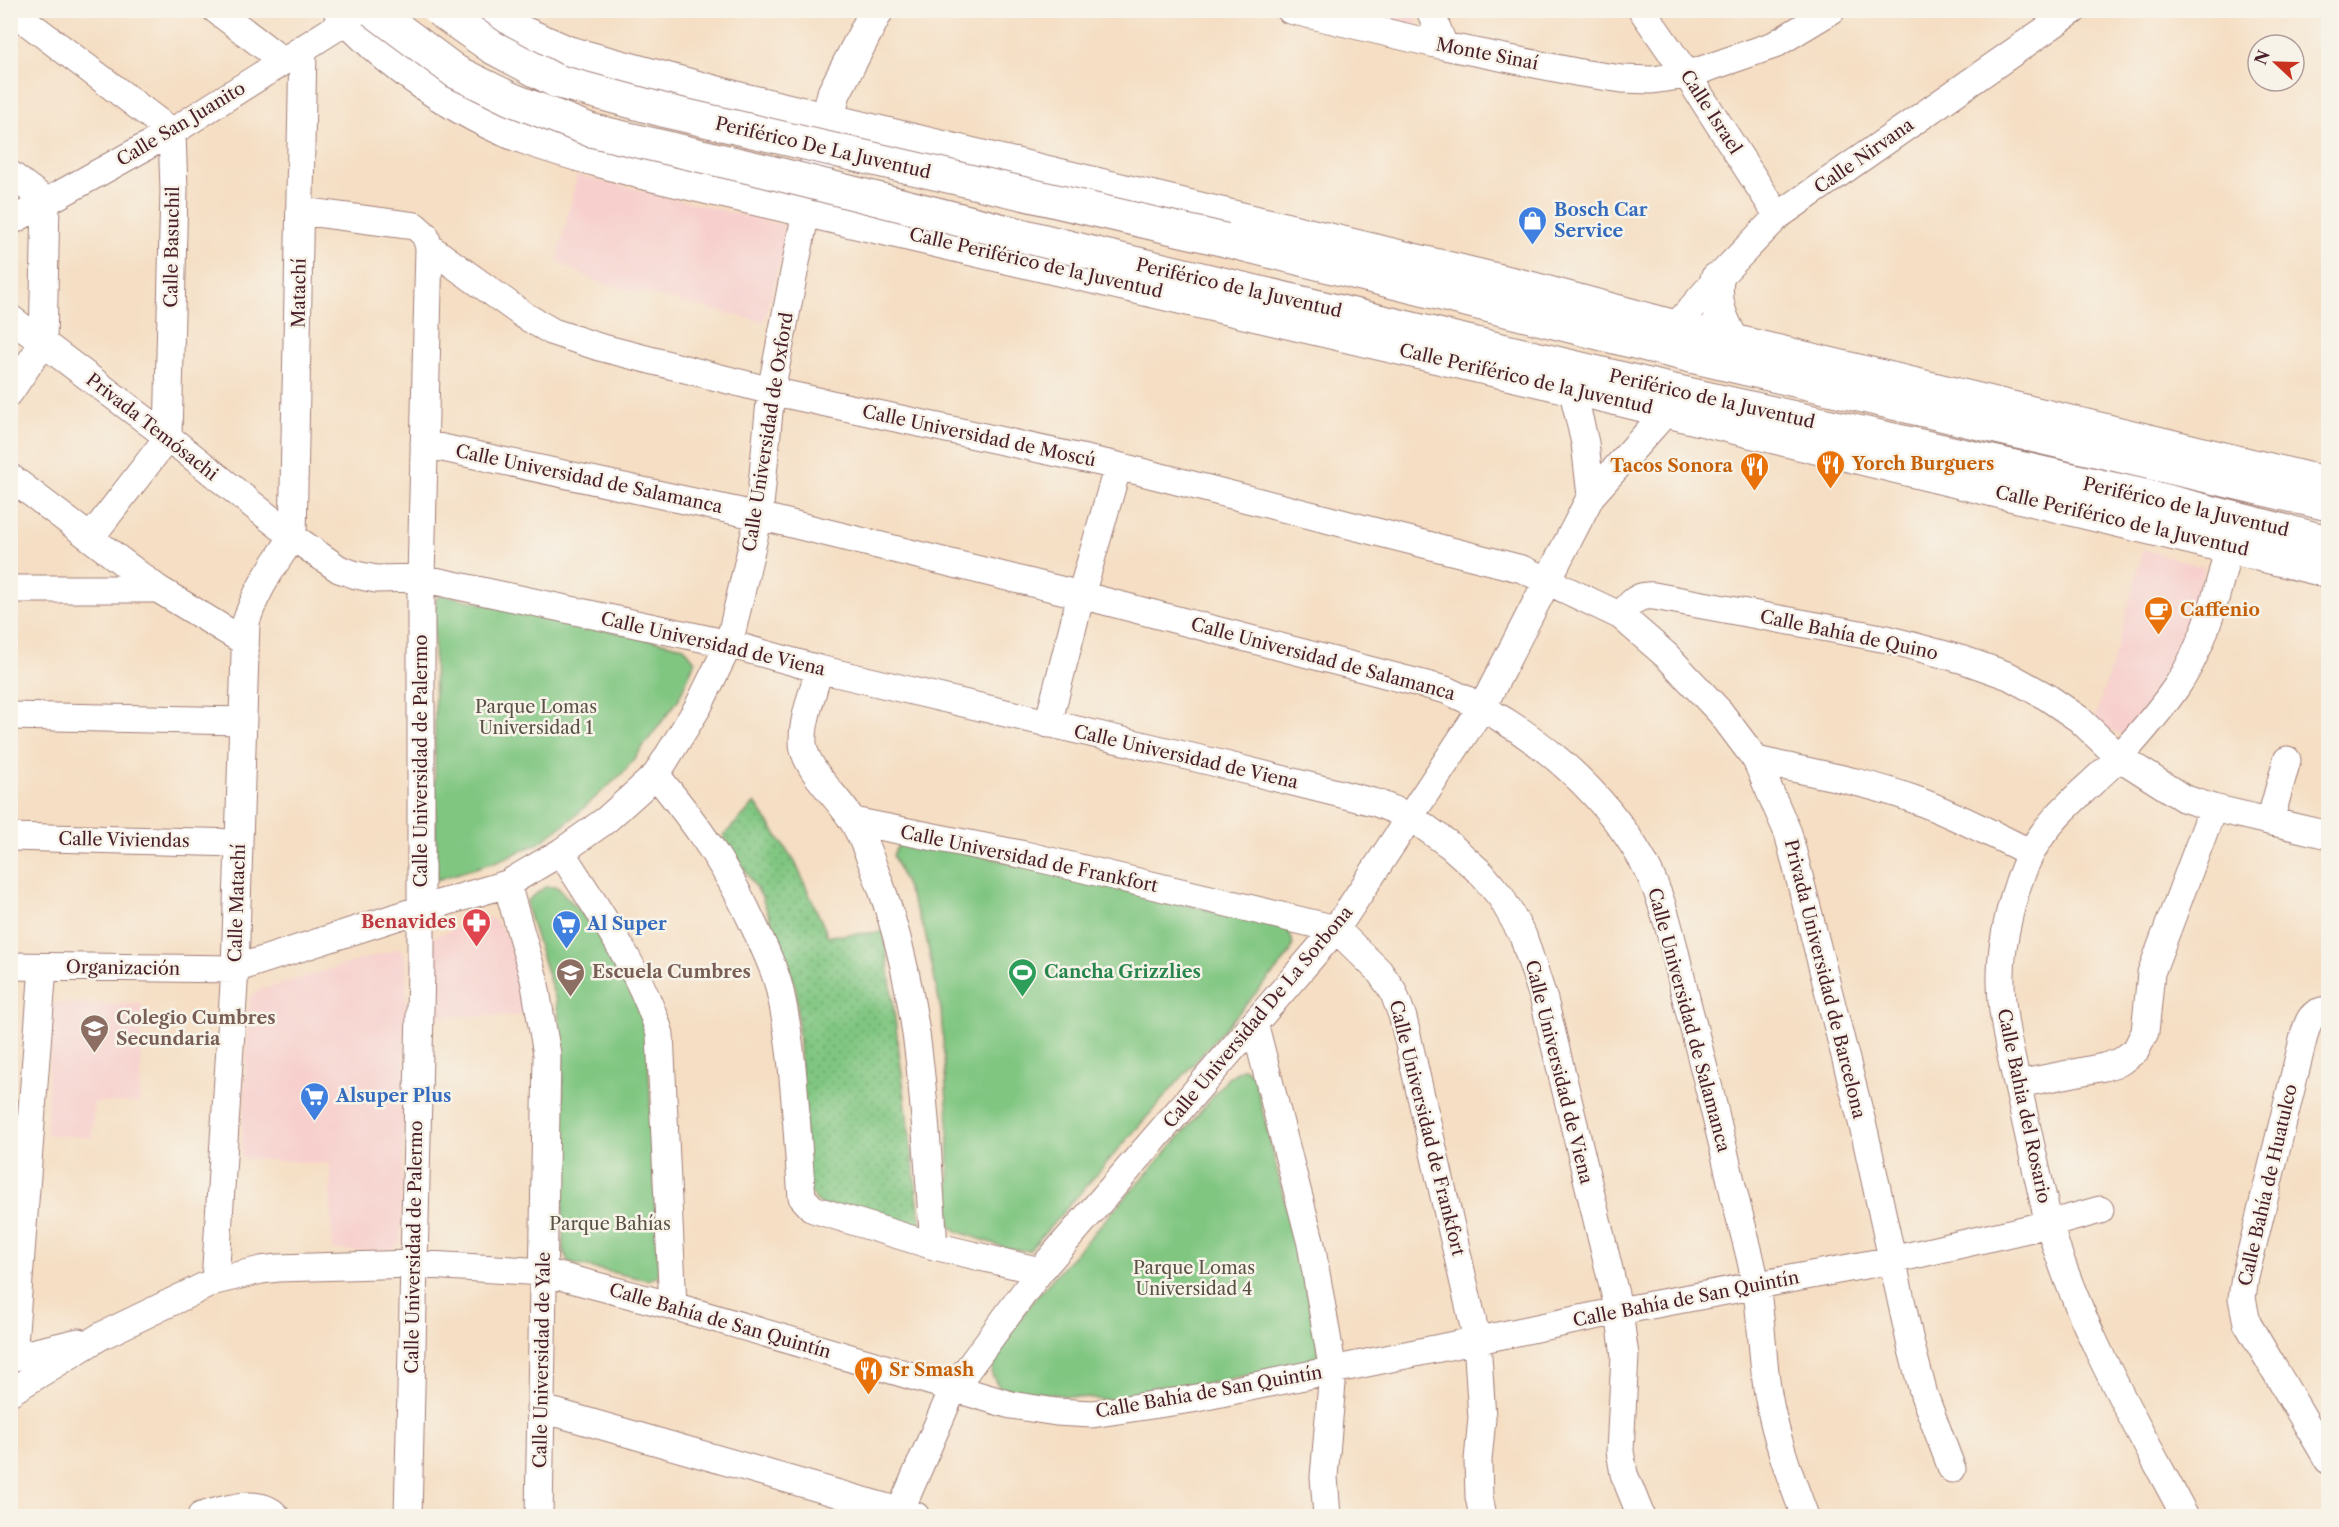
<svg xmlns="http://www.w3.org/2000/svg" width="2339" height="1527" font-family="'Libre Caslon Text',serif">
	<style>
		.built { fill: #f7d0cd }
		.grass { fill: url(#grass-dots); stroke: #657256; stroke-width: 1.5 }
		.park { fill: #80c681; stroke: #657256; stroke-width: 1.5 }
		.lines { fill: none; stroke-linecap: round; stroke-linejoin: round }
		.minor-casing { stroke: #a07e77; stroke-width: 29 }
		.major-casing { stroke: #a07e77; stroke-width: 35 }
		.highway-casing { stroke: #a07e77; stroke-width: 35 }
		.minor { stroke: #fff; stroke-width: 27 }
		.major { stroke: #fff; stroke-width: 33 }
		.highway { stroke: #fff; stroke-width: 33 }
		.highway-bridge-casing { stroke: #a07e77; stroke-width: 35; stroke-linecap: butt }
		.highway-bridge { stroke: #fff; stroke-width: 33 }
		.labels { text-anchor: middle; stroke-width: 5; stroke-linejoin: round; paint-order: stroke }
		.street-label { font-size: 18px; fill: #4a1f2b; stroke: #f7f3e8 }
		.shop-label { font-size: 18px; font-weight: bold; fill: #366cbe; stroke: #f7f3e8; text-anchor: start }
		.food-label { font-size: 18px; font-weight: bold; fill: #c56008; stroke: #f7f3e8; text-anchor: start }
		.park-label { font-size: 18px; fill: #5a5145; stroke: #f7f3e8 }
		.health-label { font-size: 18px; font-weight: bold; fill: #be3a42; stroke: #f7f3e8; text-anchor: end }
		.education-label { font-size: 18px; font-weight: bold; fill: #785e54; stroke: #f7f3e8; text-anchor: start }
		.leisure-label { font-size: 18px; font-weight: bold; fill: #27864d; stroke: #f7f3e8; text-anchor: start }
	</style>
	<defs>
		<pattern id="grass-dots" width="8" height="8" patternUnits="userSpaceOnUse" patternTransform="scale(1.5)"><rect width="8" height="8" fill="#80c681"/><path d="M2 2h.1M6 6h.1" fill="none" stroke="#6ba06a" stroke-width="1.8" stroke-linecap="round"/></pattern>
	</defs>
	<rect width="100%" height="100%" fill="#f7f3e8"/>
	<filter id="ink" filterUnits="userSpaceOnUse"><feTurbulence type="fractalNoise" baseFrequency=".0167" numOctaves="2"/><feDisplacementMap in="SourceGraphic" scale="12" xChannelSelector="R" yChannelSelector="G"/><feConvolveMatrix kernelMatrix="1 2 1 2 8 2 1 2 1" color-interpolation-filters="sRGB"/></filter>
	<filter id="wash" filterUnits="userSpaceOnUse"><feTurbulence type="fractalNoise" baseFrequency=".008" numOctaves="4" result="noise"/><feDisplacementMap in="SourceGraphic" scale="24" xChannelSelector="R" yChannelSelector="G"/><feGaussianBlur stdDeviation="1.35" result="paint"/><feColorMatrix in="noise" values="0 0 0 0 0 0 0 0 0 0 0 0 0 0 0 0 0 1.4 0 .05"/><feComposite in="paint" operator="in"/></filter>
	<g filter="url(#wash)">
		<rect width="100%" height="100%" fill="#f5dec3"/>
		<path class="built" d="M1353,11H1414L1419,26Z
			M577,175L783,225L786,232L785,245L764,322L596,282L557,261Z
			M2143,549L2204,567L2190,648L2125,736L2093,723L2117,648Z
			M483,917L495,919L508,940L528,1010L515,1016H433L434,937Z
			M401,948L407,964L401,1243L388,1252L332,1250L330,1164L241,1158L249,998L260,990Z
			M51,1003L142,1004L140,1103L94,1102L92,1138L46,1134Z"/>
		<path class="grass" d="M755,803L795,862L828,936L884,932L922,1234L820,1204L807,1189L796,989L762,897L723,836Z"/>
		<path class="park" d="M444,595L684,647L695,661L678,700L624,772L570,820L539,843L498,861L436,880L434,610L437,597Z
			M910,839L1286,928C1295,941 1295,947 1285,960L1029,1251L1009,1249L957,1231L950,1226L948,1119L941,1010L925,932L893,855L900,842Z
			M545,887H557C588,918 619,956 636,997C641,1009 643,1022 647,1034L659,1276L648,1280L569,1263L563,1249V1042L556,1001L527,909V901Z
			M1244,1068L1254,1076L1318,1338V1355L1305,1363L1136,1399L1102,1400L1000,1388L992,1375L995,1352L1036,1297L1183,1133L1229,1077Z"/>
	</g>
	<g filter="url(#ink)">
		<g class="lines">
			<defs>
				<path id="minor" d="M11,10L172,132L174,190L168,437L91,537
					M216,10L283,61
					M1290,10L1444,46L1581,73L1622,79L1652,80L1687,75L1774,45L1832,10
					M1430,10L1444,46
					M1642,10L1687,75L1778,216
					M10,174L46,201L43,343L10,392
					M301,211L415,226L425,235L429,247L421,578V968L408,1516
					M10,222L172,132L348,20
					M429,247L525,316L553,332L599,347L771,391L1118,466L1522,569L1621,616L1667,656L1720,712L1756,760L1788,833L1865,1134L1911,1346L1924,1395L1952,1469
					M10,318L168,437L293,537L339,569L356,575L376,579L421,578L729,644L819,669L1217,763L1377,803L1411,817L1451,846L1481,873L1501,897L1523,936L1544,1000L1619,1311L1625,1356L1620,1451L1624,1474L1641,1516
					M1675,327L1717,279L1778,216L2074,10
					M1577,371L1572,388L1585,443L1591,496
					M424,444L759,516L1081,595L1446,690C1526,725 1599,784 1643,861C1668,905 1676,961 1689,1010C1705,1071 1720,1132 1734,1194C1741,1224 1751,1255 1756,1286C1762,1322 1762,1359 1768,1394C1775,1436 1790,1477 1805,1516
					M10,477L158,589L245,642
					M293,537L303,48
					M10,589H158
					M1621,616C1630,603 1637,594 1654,596L1887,639L1964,660L2009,676L2047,697L2079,719L2119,757L2183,798L2213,808L2328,835
					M819,669C814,691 797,732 805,753C813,776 839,799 852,820C864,838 873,866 881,887C923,1002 925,1125 934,1246
					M10,716L242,721
					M1048,724L1081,595L1118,466
					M1756,760C1808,772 1863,781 1913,799C1954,814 1992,834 2031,853
					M656,775C697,825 728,868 755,928C764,947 774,967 779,987C795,1053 796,1129 802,1197L813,1209L934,1246L1040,1271
					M853,821L1025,855L1336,929L1379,971L1393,991L1403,1018L1477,1340L1482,1418L1478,1460L1479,1497L1483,1516
					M2270,821L2287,760
					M10,837L238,843
					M561,852C598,911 639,967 660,1034L673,1306
					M507,884L534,979L547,1054L539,1516
					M10,966L235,969L421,909L507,884L561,852L606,820L656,775L698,707L729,644L759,516L771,391L806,211
					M2328,1010C2311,1011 2308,1021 2304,1036L2245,1277L2242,1298L2247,1323L2328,1460
					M1255,1026L1311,1244L1333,1371L1324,1477L1327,1516
					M2018,1084L2104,1067L2120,1062L2136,1050L2145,1032L2151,973L2213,808
					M215,1281L235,969L246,622C256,590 274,564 293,537
					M13,1357L43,967
					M10,1358L79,1342
					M10,1392L101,1336L215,1281L261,1270L278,1268L413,1264L544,1272L673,1306L1011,1405L1056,1412L1092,1414L1192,1399L1619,1311L1892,1260L2049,1224L2100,1210
					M540,1408L916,1516
					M201,1516C223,1510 259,1497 276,1516
					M898,1516L953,1389L1040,1271L1336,929L1483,706L1591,496L1666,412L1672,395
					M2185,1516C2135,1422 2079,1327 2049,1224C2038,1178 2028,1133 2018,1087C2010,1052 2001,1016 2001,980C2000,943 2014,885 2031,853C2051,814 2090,787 2120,756C2140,734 2160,711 2177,686C2208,640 2220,582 2233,529"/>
				<path id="major" d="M340,10C385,62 464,117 529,139C565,152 603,161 640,172L1572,388L2328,571
					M490,10L521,32L569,53L736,98L1526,287L1675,327L2328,484
					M806,209L834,93L877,10
					M1717,279C1714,303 1721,320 1733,341"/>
				<path id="highway" d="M1225,240L1691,356L2328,504
					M1096,254L1674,391L2158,499L2328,542
					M1409,259L1467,283"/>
			</defs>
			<use href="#minor" class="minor-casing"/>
			<use href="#major" class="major-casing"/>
			<use href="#highway" class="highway-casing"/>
			<use href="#minor" class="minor"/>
			<use href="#major" class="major"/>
			<use href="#highway" class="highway"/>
			<defs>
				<path id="highway-bridge" d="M373,10L456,72L511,99L590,130L762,170L1096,254
					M439,10L492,47L556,81L670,112L1225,240"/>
			</defs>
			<use href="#highway-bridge" class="highway-bridge-casing"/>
			<use href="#highway-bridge" class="highway-bridge"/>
		</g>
	</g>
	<defs>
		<symbol id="shop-pin" viewBox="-11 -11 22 30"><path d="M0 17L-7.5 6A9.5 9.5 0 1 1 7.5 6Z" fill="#3f7fe0" stroke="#f7f3e8"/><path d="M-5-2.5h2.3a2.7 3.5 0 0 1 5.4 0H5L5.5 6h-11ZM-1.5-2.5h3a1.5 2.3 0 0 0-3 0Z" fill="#fff"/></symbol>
		<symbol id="restaurant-pin" viewBox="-11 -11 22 30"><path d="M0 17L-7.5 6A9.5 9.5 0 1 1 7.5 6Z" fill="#e8710a" stroke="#f7f3e8"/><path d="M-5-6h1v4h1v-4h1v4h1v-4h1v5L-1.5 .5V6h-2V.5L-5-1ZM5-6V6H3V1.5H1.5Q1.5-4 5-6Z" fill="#fff"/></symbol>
		<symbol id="cafe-pin" viewBox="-11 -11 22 30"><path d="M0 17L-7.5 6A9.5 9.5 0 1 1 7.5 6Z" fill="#e8710a" stroke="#f7f3e8"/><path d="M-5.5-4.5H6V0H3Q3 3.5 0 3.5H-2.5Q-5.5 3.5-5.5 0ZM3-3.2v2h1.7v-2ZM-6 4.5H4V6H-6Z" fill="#fff"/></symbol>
		<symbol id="pharmacy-pin" viewBox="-11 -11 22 30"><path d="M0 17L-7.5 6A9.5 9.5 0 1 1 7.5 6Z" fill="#e0444e" stroke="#f7f3e8"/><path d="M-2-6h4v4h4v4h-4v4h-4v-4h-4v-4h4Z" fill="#fff"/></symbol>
		<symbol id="supermarket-pin" viewBox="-11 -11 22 30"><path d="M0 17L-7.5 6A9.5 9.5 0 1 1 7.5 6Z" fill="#3f7fe0" stroke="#f7f3e8"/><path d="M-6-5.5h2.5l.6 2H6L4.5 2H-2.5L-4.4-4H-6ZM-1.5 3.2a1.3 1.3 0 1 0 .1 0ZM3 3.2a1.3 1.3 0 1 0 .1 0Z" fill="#fff"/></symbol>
		<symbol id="school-pin" viewBox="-11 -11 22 30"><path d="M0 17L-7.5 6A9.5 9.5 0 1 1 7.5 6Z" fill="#8d6e63" stroke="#f7f3e8"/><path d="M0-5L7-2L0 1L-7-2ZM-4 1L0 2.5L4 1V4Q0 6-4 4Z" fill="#fff"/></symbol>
		<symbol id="stadium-pin" viewBox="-11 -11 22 30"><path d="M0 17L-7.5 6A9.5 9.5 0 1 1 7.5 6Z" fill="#2e9e5b" stroke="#f7f3e8"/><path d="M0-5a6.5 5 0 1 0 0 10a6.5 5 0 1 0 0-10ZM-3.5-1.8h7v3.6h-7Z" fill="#fff"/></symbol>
	</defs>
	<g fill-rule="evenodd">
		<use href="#shop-pin" x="1516" y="204" width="33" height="45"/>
		<use href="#restaurant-pin" x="1814" y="448" width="33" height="45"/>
		<use href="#restaurant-pin" x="1738" y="450" width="33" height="45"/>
		<use href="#cafe-pin" x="2142" y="594" width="33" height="45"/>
		<use href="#pharmacy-pin" x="460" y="906" width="33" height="45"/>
		<use href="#supermarket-pin" x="550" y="908" width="33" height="45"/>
		<use href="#school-pin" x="554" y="956" width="33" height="45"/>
		<use href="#stadium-pin" x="1006" y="956" width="33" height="45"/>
		<use href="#school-pin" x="78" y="1012" width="33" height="45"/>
		<use href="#supermarket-pin" x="298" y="1080" width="33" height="45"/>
		<use href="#restaurant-pin" x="852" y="1354" width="33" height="45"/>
	</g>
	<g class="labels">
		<g class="street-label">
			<text transform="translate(1487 54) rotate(11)" y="6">Monte Sinaí</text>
			<text transform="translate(1711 112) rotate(57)" y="6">Calle Israel</text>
			<text transform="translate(181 124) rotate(-31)" y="6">Calle San Juanito</text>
			<text transform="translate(823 148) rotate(13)" y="6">Periférico De La Juventud</text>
			<text transform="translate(1864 156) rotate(-35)" y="6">Calle Nirvana</text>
			<text transform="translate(172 247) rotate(-89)" y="6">Calle Basuchil</text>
			<text transform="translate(1036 263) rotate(13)" y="6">Calle Periférico de la Juventud</text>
			<text transform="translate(1239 288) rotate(13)" y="6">Periférico de la Juventud</text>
			<text transform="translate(299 293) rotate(-89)" y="6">Matachí</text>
			<text transform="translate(1526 379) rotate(13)" y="6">Calle Periférico de la Juventud</text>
			<text transform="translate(1712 399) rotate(13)" y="6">Periférico de la Juventud</text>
			<text transform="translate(152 427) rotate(38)" y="6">Privada Temósachi</text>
			<text transform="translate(768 432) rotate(-81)" y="6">Calle Universidad de Oxford</text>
			<text transform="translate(979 436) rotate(12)" y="6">Calle Universidad de Moscú</text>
			<text transform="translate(589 479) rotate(12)" y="6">Calle Universidad de Salamanca</text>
			<text transform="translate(2186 507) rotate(13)" y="6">Periférico de la Juventud</text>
			<text transform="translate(2122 521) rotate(13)" y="6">Calle Periférico de la Juventud</text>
			<text transform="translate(1849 635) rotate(12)" y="6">Calle Bahía de Quino</text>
			<text transform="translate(713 644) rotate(13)" y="6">Calle Universidad de Viena</text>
			<text transform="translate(1323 659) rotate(15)" y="6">Calle Universidad de Salamanca</text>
			<text transform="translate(1186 757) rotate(13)" y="6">Calle Universidad de Viena</text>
			<text transform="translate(421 761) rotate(-90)" y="6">Calle Universidad de Palermo</text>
			<text transform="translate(124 840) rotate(1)" y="6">Calle Viviendas</text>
			<text transform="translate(1029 859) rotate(12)" y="6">Calle Universidad de Frankfort</text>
			<text transform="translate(237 903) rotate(-88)" y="6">Calle Matachí</text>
			<text transform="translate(123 968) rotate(1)" y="6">Organización</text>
			<text transform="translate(1825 979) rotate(76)" y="6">Privada Universidad de Barcelona</text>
			<text transform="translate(1258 1017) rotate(-50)" y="6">Calle Universidad De La Sorbona</text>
			<text transform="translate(1689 1020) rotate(75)" y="6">Calle Universidad de Salamanca</text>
			<text transform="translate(1559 1072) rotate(76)" y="6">Calle Universidad de Viena</text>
			<text transform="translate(2024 1106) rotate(78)" y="6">Calle Bahia del Rosario</text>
			<text transform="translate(1427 1128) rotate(76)" y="6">Calle Universidad de Frankfort</text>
			<text transform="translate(2268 1185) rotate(-77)" y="6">Calle Bahía de Huatulco</text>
			<text transform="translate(414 1247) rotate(-89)" y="6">Calle Universidad de Palermo</text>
			<text transform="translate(1686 1299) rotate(-11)" y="6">Calle Bahía de San Quintín</text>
			<text transform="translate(720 1321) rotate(16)" y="6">Calle Bahía de San Quintín</text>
			<text transform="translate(542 1360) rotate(-89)" y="6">Calle Universidad de Yale</text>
			<text transform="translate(1209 1392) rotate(-10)" y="6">Calle Bahía de San Quintín</text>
		</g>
		<g class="shop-label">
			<text x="1554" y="216">Bosch Car<tspan x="1554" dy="21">Service</tspan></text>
			<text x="587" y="930">Al Super</text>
			<text x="336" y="1102">Alsuper Plus</text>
		</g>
		<g class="food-label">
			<text x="1852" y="470">Yorch Burguers</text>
			<text x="1733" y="472" text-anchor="end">Tacos Sonora</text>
			<text x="2180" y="616">Caffenio</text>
			<text x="889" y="1376">Sr Smash</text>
		</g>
		<g class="park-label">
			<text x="536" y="713">Parque Lomas<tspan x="536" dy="21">Universidad 1</tspan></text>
			<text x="610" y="1230">Parque Bahías</text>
			<text x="1194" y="1274">Parque Lomas<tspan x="1194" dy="21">Universidad 4</tspan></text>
		</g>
		<g class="health-label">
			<text x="456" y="928">Benavides</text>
		</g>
		<g class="education-label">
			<text x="592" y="978">Escuela Cumbres</text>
			<text x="116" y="1024">Colegio Cumbres<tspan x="116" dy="21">Secundaria</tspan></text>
		</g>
		<g class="leisure-label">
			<text x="1044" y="978">Cancha Grizzlies</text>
		</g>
	</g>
	<rect width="2339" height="1527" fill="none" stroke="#f7f3e8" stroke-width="36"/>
	<g transform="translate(2276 63) rotate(292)"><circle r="28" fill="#f7f3e8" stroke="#b29e9c" stroke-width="1.5"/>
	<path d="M0-4.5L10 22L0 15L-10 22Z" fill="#c8321e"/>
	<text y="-9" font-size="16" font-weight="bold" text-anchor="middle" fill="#4a1f2b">N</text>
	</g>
</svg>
